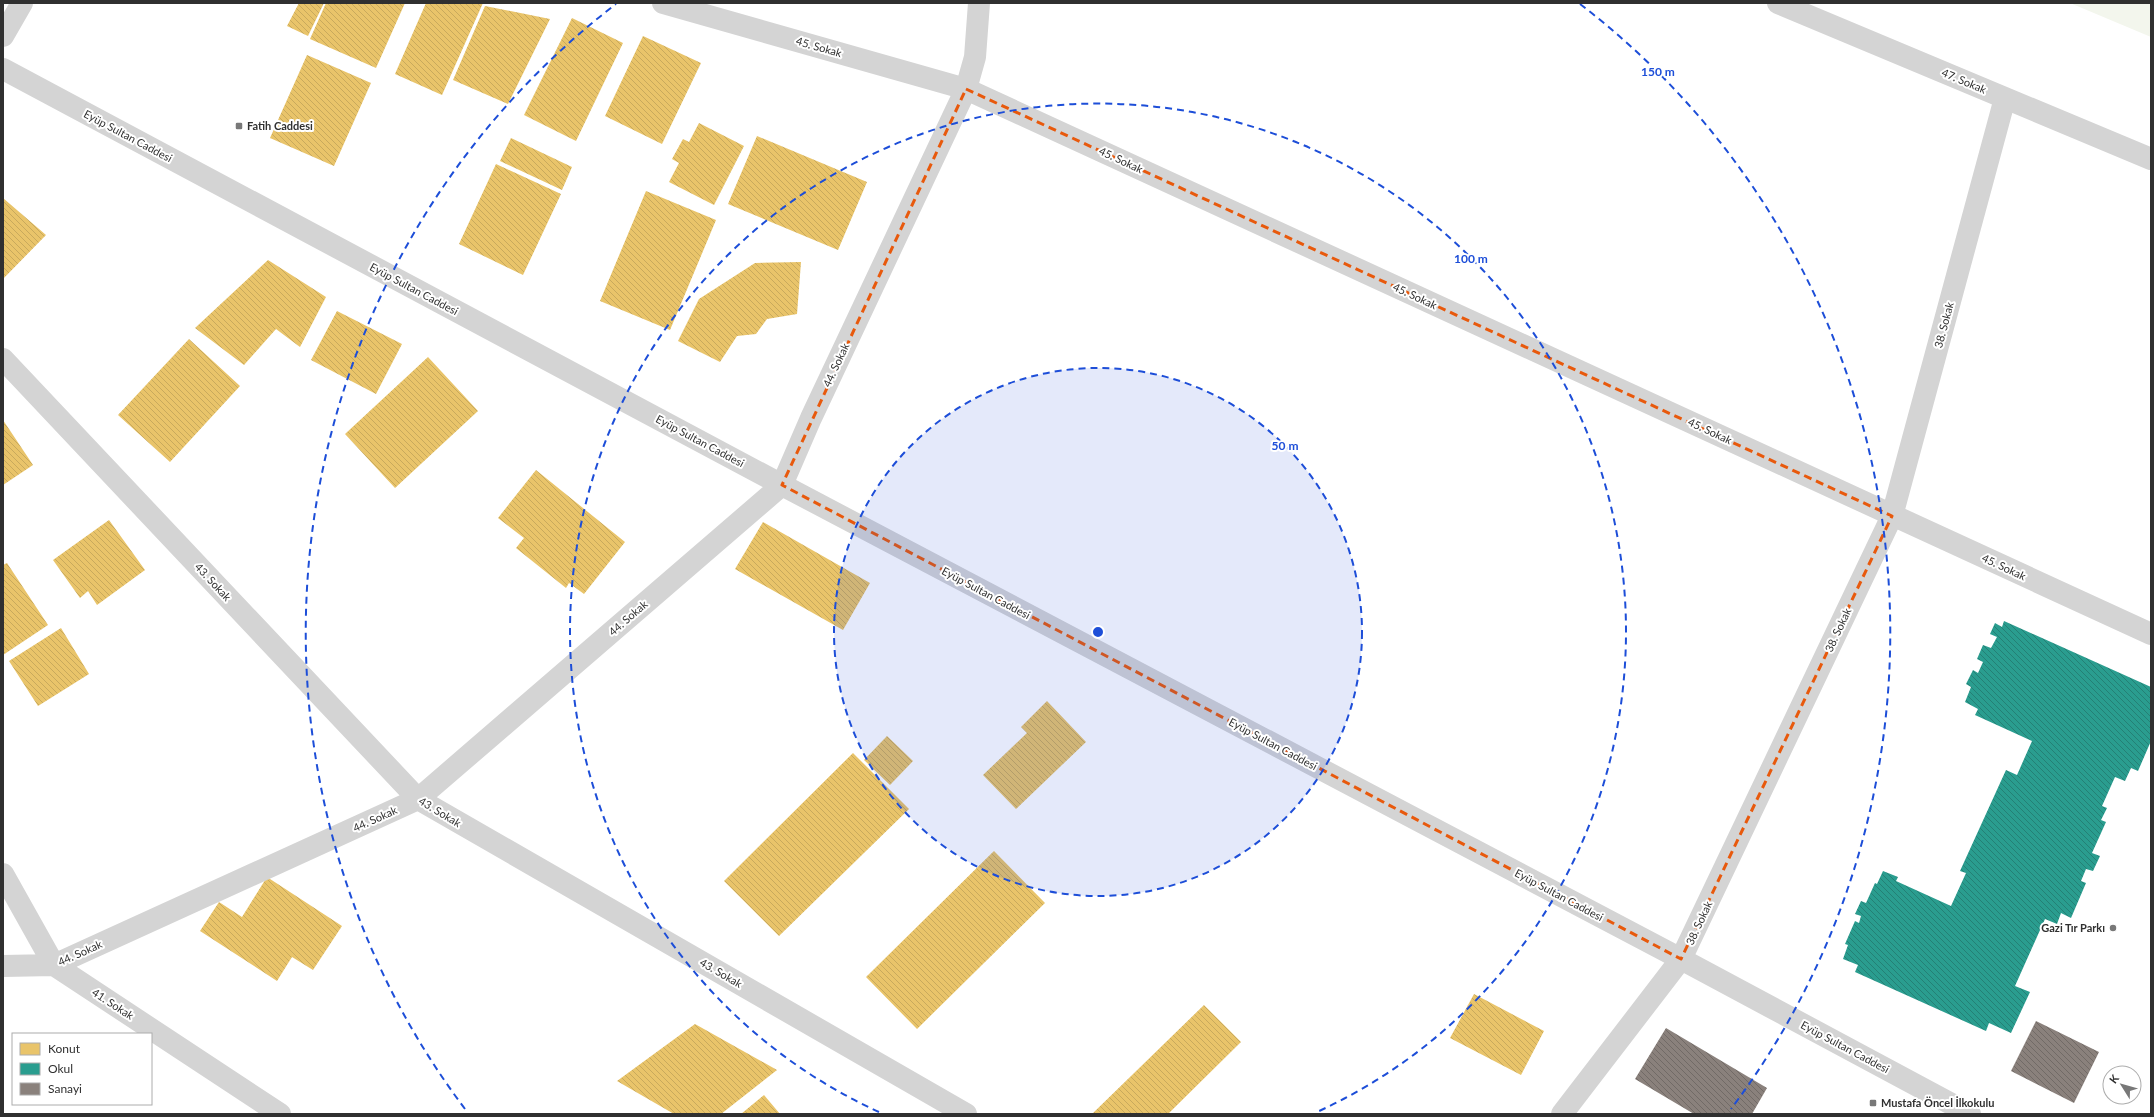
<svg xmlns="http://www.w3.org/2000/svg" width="2154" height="1117" font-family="Lato,sans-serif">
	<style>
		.pitch { fill: #f3f6ed }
		.homes { fill: url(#homes-back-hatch) }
		.schools { fill: url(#schools-back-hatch) }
		.industry { fill: url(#industry-back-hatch) }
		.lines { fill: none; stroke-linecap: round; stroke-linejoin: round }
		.minor { stroke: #d4d4d4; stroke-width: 22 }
		.marked { fill: none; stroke: #e8590c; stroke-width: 3; stroke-dasharray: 8 5; stroke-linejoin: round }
		.ring { fill: none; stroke: #1d4ed8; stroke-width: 2; stroke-dasharray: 7 5 }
		.poi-dot { fill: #787878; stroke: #fff; stroke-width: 1.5 }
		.labels { text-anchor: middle; stroke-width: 4; stroke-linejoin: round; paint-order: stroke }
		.street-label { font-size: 11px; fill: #303030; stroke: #fff }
		.poi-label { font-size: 11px; font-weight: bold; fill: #303030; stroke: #fff; text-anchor: start }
		.centre { fill: #1d4ed8; stroke: #fff; stroke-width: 2 }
		.ring-label { font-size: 12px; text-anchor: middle; font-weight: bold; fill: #1d4ed8; stroke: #fff; stroke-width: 4; stroke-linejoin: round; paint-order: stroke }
	</style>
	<defs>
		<pattern id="homes-back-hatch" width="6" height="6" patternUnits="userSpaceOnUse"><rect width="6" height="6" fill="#e9c46a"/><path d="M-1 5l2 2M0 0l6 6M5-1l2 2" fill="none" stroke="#c8a95c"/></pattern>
		<pattern id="schools-back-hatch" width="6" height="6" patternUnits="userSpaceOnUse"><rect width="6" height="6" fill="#2a9d8f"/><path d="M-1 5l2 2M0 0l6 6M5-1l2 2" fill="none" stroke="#248075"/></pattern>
		<pattern id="industry-back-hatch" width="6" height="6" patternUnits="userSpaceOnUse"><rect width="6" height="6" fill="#8a817c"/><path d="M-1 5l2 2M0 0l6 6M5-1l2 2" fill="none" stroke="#716a66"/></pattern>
	</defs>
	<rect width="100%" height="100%" fill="#fff"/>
	<path class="pitch" d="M2070,3H2151V37Z"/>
	<path class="homes" d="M299,3H324L308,36L287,26Z
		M326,3H405L376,68L310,39Z
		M426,3H483L442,95L395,74Z
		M485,6L550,19L508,104L453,80Z
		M572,18L623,43L576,141L524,115Z
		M643,36L701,63L662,144L605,116Z
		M307,55L371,83L334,166L270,138Z
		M699,123L744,146L714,205L669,182L679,163L672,159L683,139L689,142Z
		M757,136L867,182L838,250L728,204Z
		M511,138L572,167L562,190L500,161Z
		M496,164L561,194L523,275L459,244Z
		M646,191L716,220L670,330L600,301Z
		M3,198L46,235L3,279Z
		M268,260L326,297L300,347L276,329L244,365L195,328Z
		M801,262L797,314L767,319L756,334L737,336L720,362L678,341L699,299L755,263Z
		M337,311L402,344L376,394L311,360Z
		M189,339L240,386L170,462L118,415Z
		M428,357L478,411L395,488L345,434Z
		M3,420L33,465L3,485Z
		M536,470L625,542L584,594L569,583L566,588L516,548L524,538L498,518Z
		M109,520L145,570L97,605L88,591L80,598L53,560Z
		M763,522L870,583L843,630L735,569Z
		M7,563L48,625L3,655V565Z
		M61,628L89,674L38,706L9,661Z
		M1047,701L1086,742L1016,809L983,775L1027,733L1021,727Z
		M887,736L913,761L890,785L864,760Z
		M853,753L909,809L779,936L724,881Z
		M994,851L1045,903L917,1029L866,977Z
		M267,877L342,926L313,970L292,957L277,981L200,931L219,902L242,917Z
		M1474,994L1544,1031L1521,1075L1450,1038Z
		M1204,1005L1241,1042L1168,1114H1092Z
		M695,1024L777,1070L721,1114H674L617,1081Z
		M764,1095L780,1114H741Z"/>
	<path class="schools" d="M2004,621L2151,687V741L2138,771L2131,768L2125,781L2115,777L2102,806L2107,808L2101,820L2106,822L2092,853L2100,856L2093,871L2086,869L2081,881L2086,883L2071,918L2061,913L2057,924L2045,919L2015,986L2030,992L2011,1033L1989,1023L1986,1031L1855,972L1858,965L1843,959L1848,945L1845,944L1855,921L1859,923L1861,916L1855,914L1861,901L1866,903L1875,883L1877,884L1883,871L1898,877L1896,881L1951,906L1966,873L1960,871L2006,770L2017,775L2032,741L1975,715L1978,709L1965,702L1971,687L1966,684L1973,670L1978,673L1983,662L1977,659L1983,645L1991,648L1997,637L1990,634L1995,623L2002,627Z"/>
	<path class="industry" d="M2036,1021L2099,1052L2074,1103L2011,1071Z
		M1666,1028L1767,1088L1752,1114H1694L1635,1079Z"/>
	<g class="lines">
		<path class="minor" d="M663,3L966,89L2151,634
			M1778,3L2151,159
			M3,36L22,3
			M3,69L782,485L1681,959L1970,1114
			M3,359L418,799L966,1114
			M3,874L54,965L280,1114
			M3,966L54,965L418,799L782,485L811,418L966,89L975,57L979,3
			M1562,1114L1681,959L1892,516L2005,98"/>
	</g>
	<path class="marked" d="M966,89L1892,516L1681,959L782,485Z"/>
	<circle cx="1098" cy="632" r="264" fill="#1d4ed8" fill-opacity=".12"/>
	<g class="ring">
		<circle cx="1098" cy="632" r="264"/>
		<path d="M879 1112A528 528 0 1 1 1317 1112"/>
		<path d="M465 1109A792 792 0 0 1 616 4M1580 4A792 792 0 0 1 1731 1109"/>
	</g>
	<g class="poi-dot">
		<rect x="235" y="122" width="8" height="8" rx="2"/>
		<circle cx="2113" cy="928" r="4"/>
		<rect x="1869" y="1099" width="8" height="8" rx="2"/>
	</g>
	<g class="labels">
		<g class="street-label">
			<text transform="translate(819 47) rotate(16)" y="4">45. Sokak</text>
			<text transform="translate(1964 81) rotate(23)" y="4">47. Sokak</text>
			<text transform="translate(128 136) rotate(28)" y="4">Eyüp Sultan Caddesi</text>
			<text transform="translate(1121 160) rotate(25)" y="4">45. Sokak</text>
			<text transform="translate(414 289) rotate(28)" y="4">Eyüp Sultan Caddesi</text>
			<text transform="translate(1415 296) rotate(25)" y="4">45. Sokak</text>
			<text transform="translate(1944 325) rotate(-75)" y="4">38. Sokak</text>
			<text transform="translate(836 365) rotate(-65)" y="4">44. Sokak</text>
			<text transform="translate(1710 431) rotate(25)" y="4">45. Sokak</text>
			<text transform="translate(700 441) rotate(28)" y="4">Eyüp Sultan Caddesi</text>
			<text transform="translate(2004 567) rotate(25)" y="4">45. Sokak</text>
			<text transform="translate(213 582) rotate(47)" y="4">43. Sokak</text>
			<text transform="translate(986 593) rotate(28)" y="4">Eyüp Sultan Caddesi</text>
			<text transform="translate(628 618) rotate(-41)" y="4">44. Sokak</text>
			<text transform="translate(1838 630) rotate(-65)" y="4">38. Sokak</text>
			<text transform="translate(1273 744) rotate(28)" y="4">Eyüp Sultan Caddesi</text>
			<text transform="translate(440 812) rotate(31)" y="4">43. Sokak</text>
			<text transform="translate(375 819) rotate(-24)" y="4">44. Sokak</text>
			<text transform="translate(1559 895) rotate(28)" y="4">Eyüp Sultan Caddesi</text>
			<text transform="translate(1699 923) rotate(-65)" y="4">38. Sokak</text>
			<text transform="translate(80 953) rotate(-24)" y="4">44. Sokak</text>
			<text transform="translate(721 973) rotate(30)" y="4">43. Sokak</text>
			<text transform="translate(113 1004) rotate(33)" y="4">41. Sokak</text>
			<text transform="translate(1845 1047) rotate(28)" y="4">Eyüp Sultan Caddesi</text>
		</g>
		<g class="poi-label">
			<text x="247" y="130">Fatih Caddesi</text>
			<text x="2105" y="932" text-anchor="end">Gazi Tır Parkı</text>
			<text x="1881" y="1107">Mustafa Öncel İlkokulu</text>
		</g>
	</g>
	<circle cx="1098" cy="632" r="6" class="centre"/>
	<g class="ring-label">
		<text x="1658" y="76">150 m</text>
		<text x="1471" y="263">100 m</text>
		<text x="1285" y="450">50 m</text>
	</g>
	<rect width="2154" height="1117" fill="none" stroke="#303030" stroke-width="8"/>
	<rect x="12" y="1033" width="140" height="72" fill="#ffffff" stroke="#acacac"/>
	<rect x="20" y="1043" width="20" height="12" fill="#e9c46a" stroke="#acacac"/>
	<text x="48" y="1053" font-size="12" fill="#303030">Konut</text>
	<rect x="20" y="1063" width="20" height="12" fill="#2a9d8f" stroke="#acacac"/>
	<text x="48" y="1073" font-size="12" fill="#303030">Okul</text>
	<rect x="20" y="1083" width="20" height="12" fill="#8a817c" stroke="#acacac"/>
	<text x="48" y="1093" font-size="12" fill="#303030">Sanayi</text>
	<g transform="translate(2122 1085) rotate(307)"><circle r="19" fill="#ffffff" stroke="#acacac"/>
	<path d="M0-3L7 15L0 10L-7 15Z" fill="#787878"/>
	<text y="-6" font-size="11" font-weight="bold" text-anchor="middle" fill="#303030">K</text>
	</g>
</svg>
